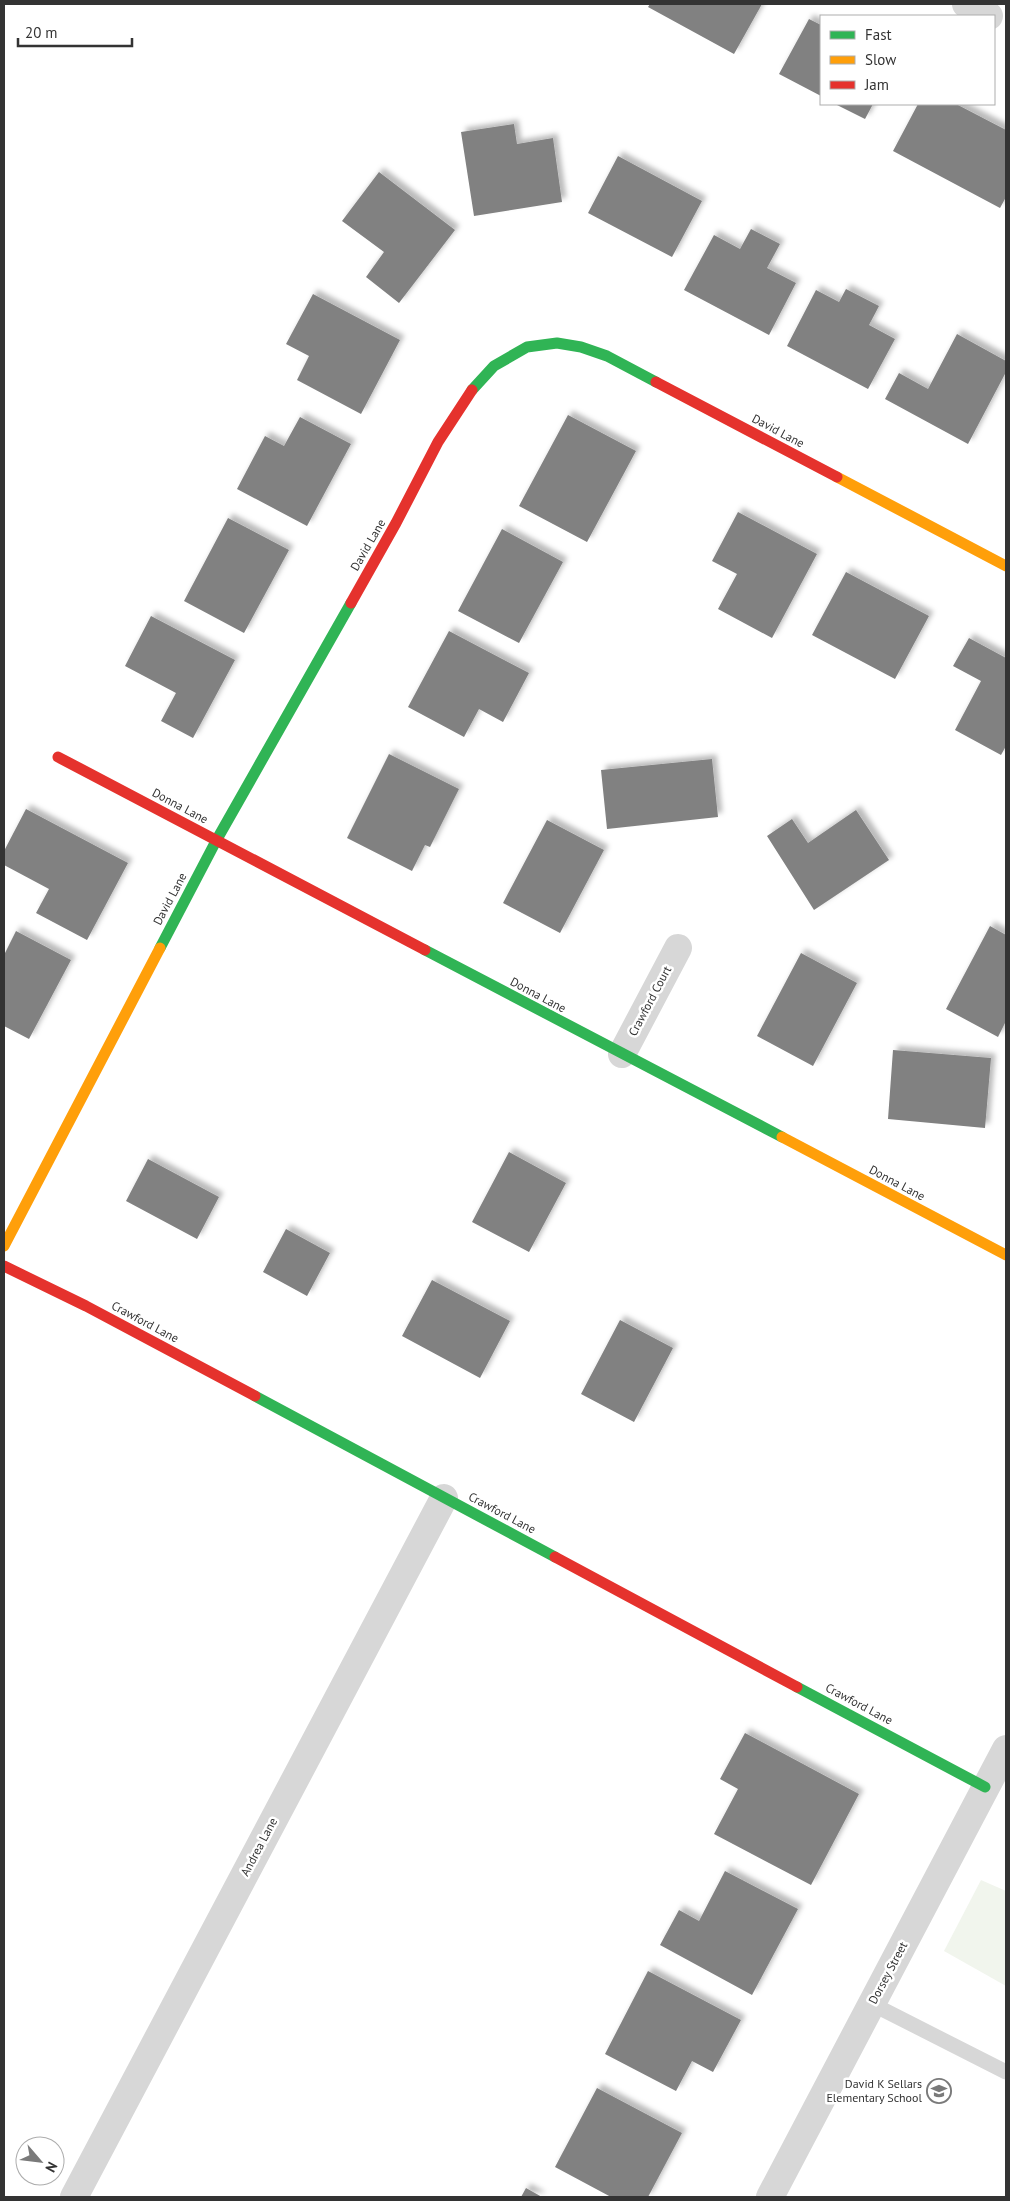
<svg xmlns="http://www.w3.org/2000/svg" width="1010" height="2201" font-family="'PT Sans',sans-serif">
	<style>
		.green { fill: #f1f5ed }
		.building { fill: #818181; filter: url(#shadow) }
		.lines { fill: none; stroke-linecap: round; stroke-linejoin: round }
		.lane { stroke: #d7d7d7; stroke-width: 15 }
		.street { stroke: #d7d7d7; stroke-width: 28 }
		.fast { stroke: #30b455; stroke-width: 11 }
		.slow { stroke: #ff9f0a; stroke-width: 11 }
		.jam { stroke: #e5322d; stroke-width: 11 }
		.labels { text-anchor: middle; stroke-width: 5; stroke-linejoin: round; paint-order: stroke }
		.street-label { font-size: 12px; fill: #333; stroke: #fff }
		.poi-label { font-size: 12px; fill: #333; stroke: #fff; text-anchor: end }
	</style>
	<defs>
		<filter id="shadow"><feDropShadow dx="4.5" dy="-4.5" stdDeviation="2.5" flood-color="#0004"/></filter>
	</defs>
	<rect width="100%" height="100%" fill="#fff"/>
	<path class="green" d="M981,1880L1006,1891V1986L944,1951Z"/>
	<path class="building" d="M650,4H762L734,54L648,7Z
		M809,19L821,25V96L779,74Z
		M835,104H873L865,119Z
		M918,104H956L1006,130V197L1000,208L893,151Z
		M514,124L517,144L553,138L562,202L474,216L461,132Z
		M618,156L702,201L672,257L588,213Z
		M379,172L455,230L399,303L366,277L384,252L342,221Z
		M751,229L780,244L767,268L796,283L769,335L684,290L714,235L740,249Z
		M846,289L879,306L869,325L895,339L868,389L787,346L816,290L839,302Z
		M313,294L400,340L361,414L297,380L309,356L286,344Z
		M957,334L1006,361V372L968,444L885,399L899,373L928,389Z
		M568,415L636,451L587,542L519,506Z
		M300,417L351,444L307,526L237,489L265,436L284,446Z
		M738,512L817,554L772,638L718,609L737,574L712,561Z
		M228,518L289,550L244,633L184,601Z
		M502,529L563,562L519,643L458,611Z
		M846,572L929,616L895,679L812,635Z
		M151,616L235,660L193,738L161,721L176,693L125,666Z
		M449,631L529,673L503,722L479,709L464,737L408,707Z
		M969,638L1006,658V746L1001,755L955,730L981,681L953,666Z
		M389,754L459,789L430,847L425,845L412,871L347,838Z
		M712,759L718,817L607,829L601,770Z
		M26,809L128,863L87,940L36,913L49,889L4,865V851Z
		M856,810L889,860L814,910L767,836L792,819L808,843Z
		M547,820L604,850L560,933L503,903Z
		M990,926L1006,935V1021L998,1037L946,1009Z
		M16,931L71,960L29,1039L4,1026V955Z
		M801,953L857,983L813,1066L757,1036Z
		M893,1050L991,1058L985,1128L888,1119Z
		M509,1152L566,1183L529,1252L472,1222Z
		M148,1159L219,1197L197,1239L126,1201Z
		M286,1229L330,1253L307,1296L263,1272Z
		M432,1280L510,1321L480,1378L402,1336Z
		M620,1320L673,1348L634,1422L581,1394Z
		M745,1733L859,1794L811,1885L714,1834L738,1789L720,1779Z
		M725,1871L798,1909L752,1995L660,1945L679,1910L699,1921Z
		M648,1971L741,2020L713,2072L692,2061L676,2091L605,2054Z
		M597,2088L682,2133L648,2197H611L555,2167Z
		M526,2188L542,2197H521Z"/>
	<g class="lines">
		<path class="lane" d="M872,2004L1006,2072"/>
		<path class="street" d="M966,4L989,16
			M622,1054L678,948
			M74,2197L444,1498
			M770,2197L1006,1749"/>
		<path class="fast" d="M472,390L494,366L527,347L557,343L581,347L607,356L656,382
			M160,948L216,841L351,603
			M425,950L782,1137
			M255,1396L555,1557
			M797,1687L985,1787"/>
		<path class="slow" d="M837,477L1006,566
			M782,1137L1006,1255
			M4,1246L160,948"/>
		<path class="jam" d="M656,382L837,477
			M351,603L396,523L438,442L472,390
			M58,757L425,950
			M4,1266L86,1306L255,1396
			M555,1557L797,1687"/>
	</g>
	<defs>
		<symbol id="school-ring" viewBox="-11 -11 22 22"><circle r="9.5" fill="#fff" stroke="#7a7a7a" stroke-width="1.5"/><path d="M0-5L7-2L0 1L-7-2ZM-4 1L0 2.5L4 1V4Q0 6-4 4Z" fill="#7a7a7a"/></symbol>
	</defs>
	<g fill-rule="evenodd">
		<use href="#school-ring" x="925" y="2077" width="28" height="28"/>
	</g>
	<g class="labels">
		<g class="street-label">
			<text transform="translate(778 431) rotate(28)" y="4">David Lane</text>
			<text transform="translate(368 545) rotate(-60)" y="4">David Lane</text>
			<text transform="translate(180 806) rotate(28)" y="4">Donna Lane</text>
			<text transform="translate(170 899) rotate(-62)" y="4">David Lane</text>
			<text transform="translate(538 995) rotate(28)" y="4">Donna Lane</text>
			<text transform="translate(650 1001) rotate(-62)" y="4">Crawford Court</text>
			<text transform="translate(897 1183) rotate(28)" y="4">Donna Lane</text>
			<text transform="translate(145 1322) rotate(28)" y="4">Crawford Lane</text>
			<text transform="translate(502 1513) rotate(28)" y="4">Crawford Lane</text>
			<text transform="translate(859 1704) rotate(28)" y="4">Crawford Lane</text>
			<text transform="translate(259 1847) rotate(-62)" y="4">Andrea Lane</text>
			<text transform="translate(888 1973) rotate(-62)" y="4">Dorsey Street</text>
		</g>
		<g class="poi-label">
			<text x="922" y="2088">David K Sellars<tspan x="922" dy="14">Elementary School</tspan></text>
		</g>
	</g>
	<rect width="1010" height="2201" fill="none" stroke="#333333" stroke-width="10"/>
	<rect x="820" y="15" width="175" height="90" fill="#ffffff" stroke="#adadad"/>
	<rect x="830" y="31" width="25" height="8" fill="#30b455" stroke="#adadad"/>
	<text x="865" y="40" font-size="15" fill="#333333">Fast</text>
	<rect x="830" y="56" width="25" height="8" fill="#ff9f0a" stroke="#adadad"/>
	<text x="865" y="65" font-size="15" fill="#333333">Slow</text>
	<rect x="830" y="81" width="25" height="8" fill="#e5322d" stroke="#adadad"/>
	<text x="865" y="90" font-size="15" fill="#333333">Jam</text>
	<g transform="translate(40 2161) rotate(118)"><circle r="24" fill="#ffffff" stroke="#adadad"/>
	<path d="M0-4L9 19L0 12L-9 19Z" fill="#7a7a7a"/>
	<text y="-8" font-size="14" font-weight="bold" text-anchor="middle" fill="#333333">N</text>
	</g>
	<path d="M18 38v8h114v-8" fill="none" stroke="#333333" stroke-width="2.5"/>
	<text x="25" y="38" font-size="15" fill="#333333" stroke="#ffffff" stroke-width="4" paint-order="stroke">20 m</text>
</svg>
